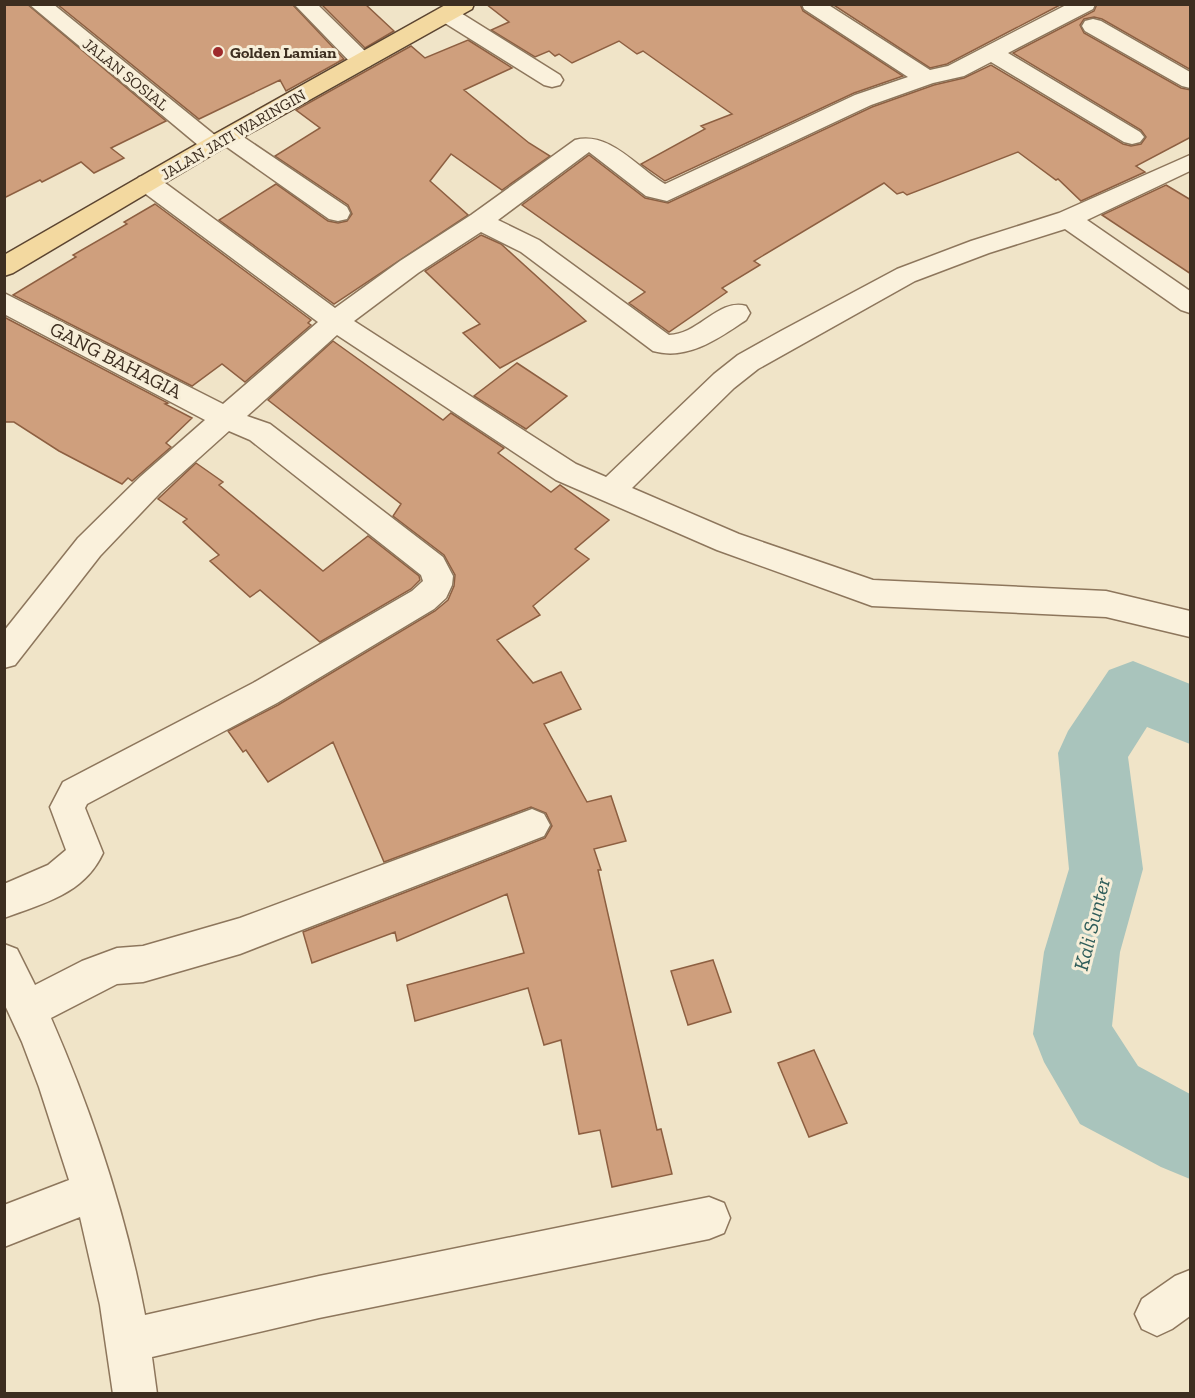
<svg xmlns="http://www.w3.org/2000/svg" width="1195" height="1398" font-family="'Zilla Slab',serif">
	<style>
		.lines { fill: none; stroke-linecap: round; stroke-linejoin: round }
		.river { fill: #a9c4bc; fill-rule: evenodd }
		.building { fill: #cf9f7d; stroke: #8d5f41; stroke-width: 1.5 }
		.minor-casing { stroke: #8d765c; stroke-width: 3 }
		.major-casing { stroke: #5b4430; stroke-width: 3 }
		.minor { fill: #faf1dc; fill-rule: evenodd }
		.major { fill: #f3d9a0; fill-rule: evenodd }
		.poi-dot { fill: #9e2a2b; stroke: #f7eed8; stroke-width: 2 }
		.labels { text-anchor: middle; stroke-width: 6; stroke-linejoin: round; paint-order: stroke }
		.far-poi-label { font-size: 16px; font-weight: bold; fill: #3d2e20; stroke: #f7eed8; text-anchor: start }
		.far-street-label { font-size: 16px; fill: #3d2e20; stroke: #f7eed8 }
		.street-label { font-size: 20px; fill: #3d2e20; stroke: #f7eed8 }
		.water-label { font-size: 21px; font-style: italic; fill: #2f5d5a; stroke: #f7eed8 }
	</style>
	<rect width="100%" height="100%" fill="#f0e4c8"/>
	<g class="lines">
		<path class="river" d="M1133,661L1190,684V744L1147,727L1128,757L1143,869L1120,952L1112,1026L1138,1066L1190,1094V1179L1161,1167L1080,1124L1044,1062L1033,1034L1044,952L1069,869L1058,753L1068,731L1109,670Z"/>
	</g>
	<path class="building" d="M4,4H27L166,121L111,148L124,158L94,173L81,162L42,182L40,180L4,198Z
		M57,4H292L344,59L286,91L280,80L199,119Z
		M321,4H365L394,31L365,48Z
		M486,4H800L803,11L903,76L854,93L665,181L641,164L705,129L701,126L732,114L643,51L637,54L619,41L572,63L559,54L555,56L549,51L535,57L491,30L509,22Z
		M832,4H1062L947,64L930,68Z
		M1097,4H1191V70L1102,19L1094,17L1084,19L1080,25L1084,33L1181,88L1191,90V137L1136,166L1145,172L1081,201L1058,179L1056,180L1018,152L907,195L903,192L897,194L884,183L754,261L760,265L722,288L727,292L669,332L629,303L645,292L522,205L589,155L645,198L668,203L872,107L934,85L964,78L991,65L1123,144L1131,146L1141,144L1146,137L1141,130L1013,53L1094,11Z
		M468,40L512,68L464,90L529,143L550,156L502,190L451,154L430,181L468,215L334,304L219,220L276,184L328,221L338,223L347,221L352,214L348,205L275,156L320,128L296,110L411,46L425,58Z
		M1166,185L1191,200V274L1102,215Z
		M155,204L311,320L308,323L311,325L245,382L222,364L192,386L13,295L76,257L73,255L127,224L124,222Z
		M481,235L501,244L586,321L500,368L463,333L480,324L425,271Z
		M4,317L168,403L165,404L192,418L166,443L171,447L132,481L128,478L122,484L59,451L14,422H4Z
		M333,341L443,420L451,413L504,448L498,453L551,492L560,485L609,520L575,549L589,559L533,606L540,615L497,640L533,683L561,672L581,709L544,724L587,802L611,796L626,841L594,849L601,870H598L657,1130L661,1129L672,1174L612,1187L600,1130L579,1134L561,1040L544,1045L528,988L415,1021L407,985L524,953L507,894L397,941L395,932L312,963L303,932L545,838L552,826L546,813L531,807L384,862L333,742L268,782L246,750L243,752L228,731L278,705L435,611L448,600L454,586L455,575L444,555L393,516L401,504L268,400Z
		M517,363L567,396L526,429L474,396Z
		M196,463L223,482L219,485L323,571L368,536L419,576L420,580L411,589L320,642L260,590L250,597L210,561L219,555L183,522L187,519L158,499Z
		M713,960L731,1012L688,1025L671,971Z
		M814,1050L847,1123L809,1137L778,1063Z"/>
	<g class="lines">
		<defs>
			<path id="minor" d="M29,4H53L216,136L220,132L228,130L236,132L347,207L350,213L347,219L338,221L329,219L224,145L220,150L212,152L204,150Z
				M294,4H317L370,56L373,61L370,66L362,68L354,66Z
				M802,4H827L930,70L948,66L1068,4H1095L1093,9L1008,53L1140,132L1144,137L1140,142L1132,144L1124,142L991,62L964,76L933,83L871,105L667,201L646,196L589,152L498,220L539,240L669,335C698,335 719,298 746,306L750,313L746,320C719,338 688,361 653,351L521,252L481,232L418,273L354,321L576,464L606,477L714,374L738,355L781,331L897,269L971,241L1059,213L1190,155V171L1087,220L1190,291V313L1181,310L1065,229L989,253L915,281L758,369L734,388L632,488L739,534L873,580L1106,591L1190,611V637L1106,617L872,606L861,602L717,550L556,480L337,335L247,416L270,424L443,557L453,576L452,585L446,598L434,609L277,703L87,804L85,808L103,853C84,894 44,903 4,918V884L48,865L66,850L50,807L63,782L253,683L412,591L423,581L421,575L250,440L229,431L160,493L100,556L15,665L4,668V631L78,538L140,477L205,420L4,314V293L223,404L318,322L139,189L136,183L139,177L148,175L157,177L335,308L400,261L471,215L575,140C610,131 637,168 665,184L855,95L908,77L804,9Z
				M448,8L456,10L560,75L563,80L560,85L552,87L544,85L440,20L437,15L440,10Z
				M1093,19L1101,21L1190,72V88L1182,86L1085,31L1082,26L1085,21Z
				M532,809L544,814L550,825L544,836L240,954L143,982L117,984L51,1018C92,1112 126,1214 145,1315L319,1276L709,1197L724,1203L730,1218L724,1233L709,1239L319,1318L152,1357L157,1394H113L100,1305L80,1217L4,1247V1205L69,1180L39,1087L22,1042L4,1003V944L17,949L35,985L82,961L117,948L143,946L240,918Z
				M1190,1270V1316L1172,1329L1157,1336L1142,1329L1135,1314L1142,1299L1175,1276Z"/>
			<path id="major" d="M447,4H474L472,9L220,150L13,273L4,276V255L204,140Z"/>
		</defs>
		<use href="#minor" class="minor-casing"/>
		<use href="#major" class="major-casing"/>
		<use href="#minor" class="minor"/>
		<use href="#major" class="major"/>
	</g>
	<circle class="poi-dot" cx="218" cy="52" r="6"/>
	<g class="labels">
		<g class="far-poi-label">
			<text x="230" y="58">Golden Lamian</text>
		</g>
		<g class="far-street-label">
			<text transform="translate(126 74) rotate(39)" y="6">JALAN SOSIAL</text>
			<text transform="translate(233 134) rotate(-30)" y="6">JALAN JATI WARINGIN</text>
		</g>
		<g class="street-label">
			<text transform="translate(116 360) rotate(27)" y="7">GANG BAHAGIA</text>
		</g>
		<g class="water-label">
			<text transform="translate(1092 924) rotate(-76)" y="7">Kali Sunter</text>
		</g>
	</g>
	<rect width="1195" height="1398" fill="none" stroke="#3d2e20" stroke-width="12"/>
</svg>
